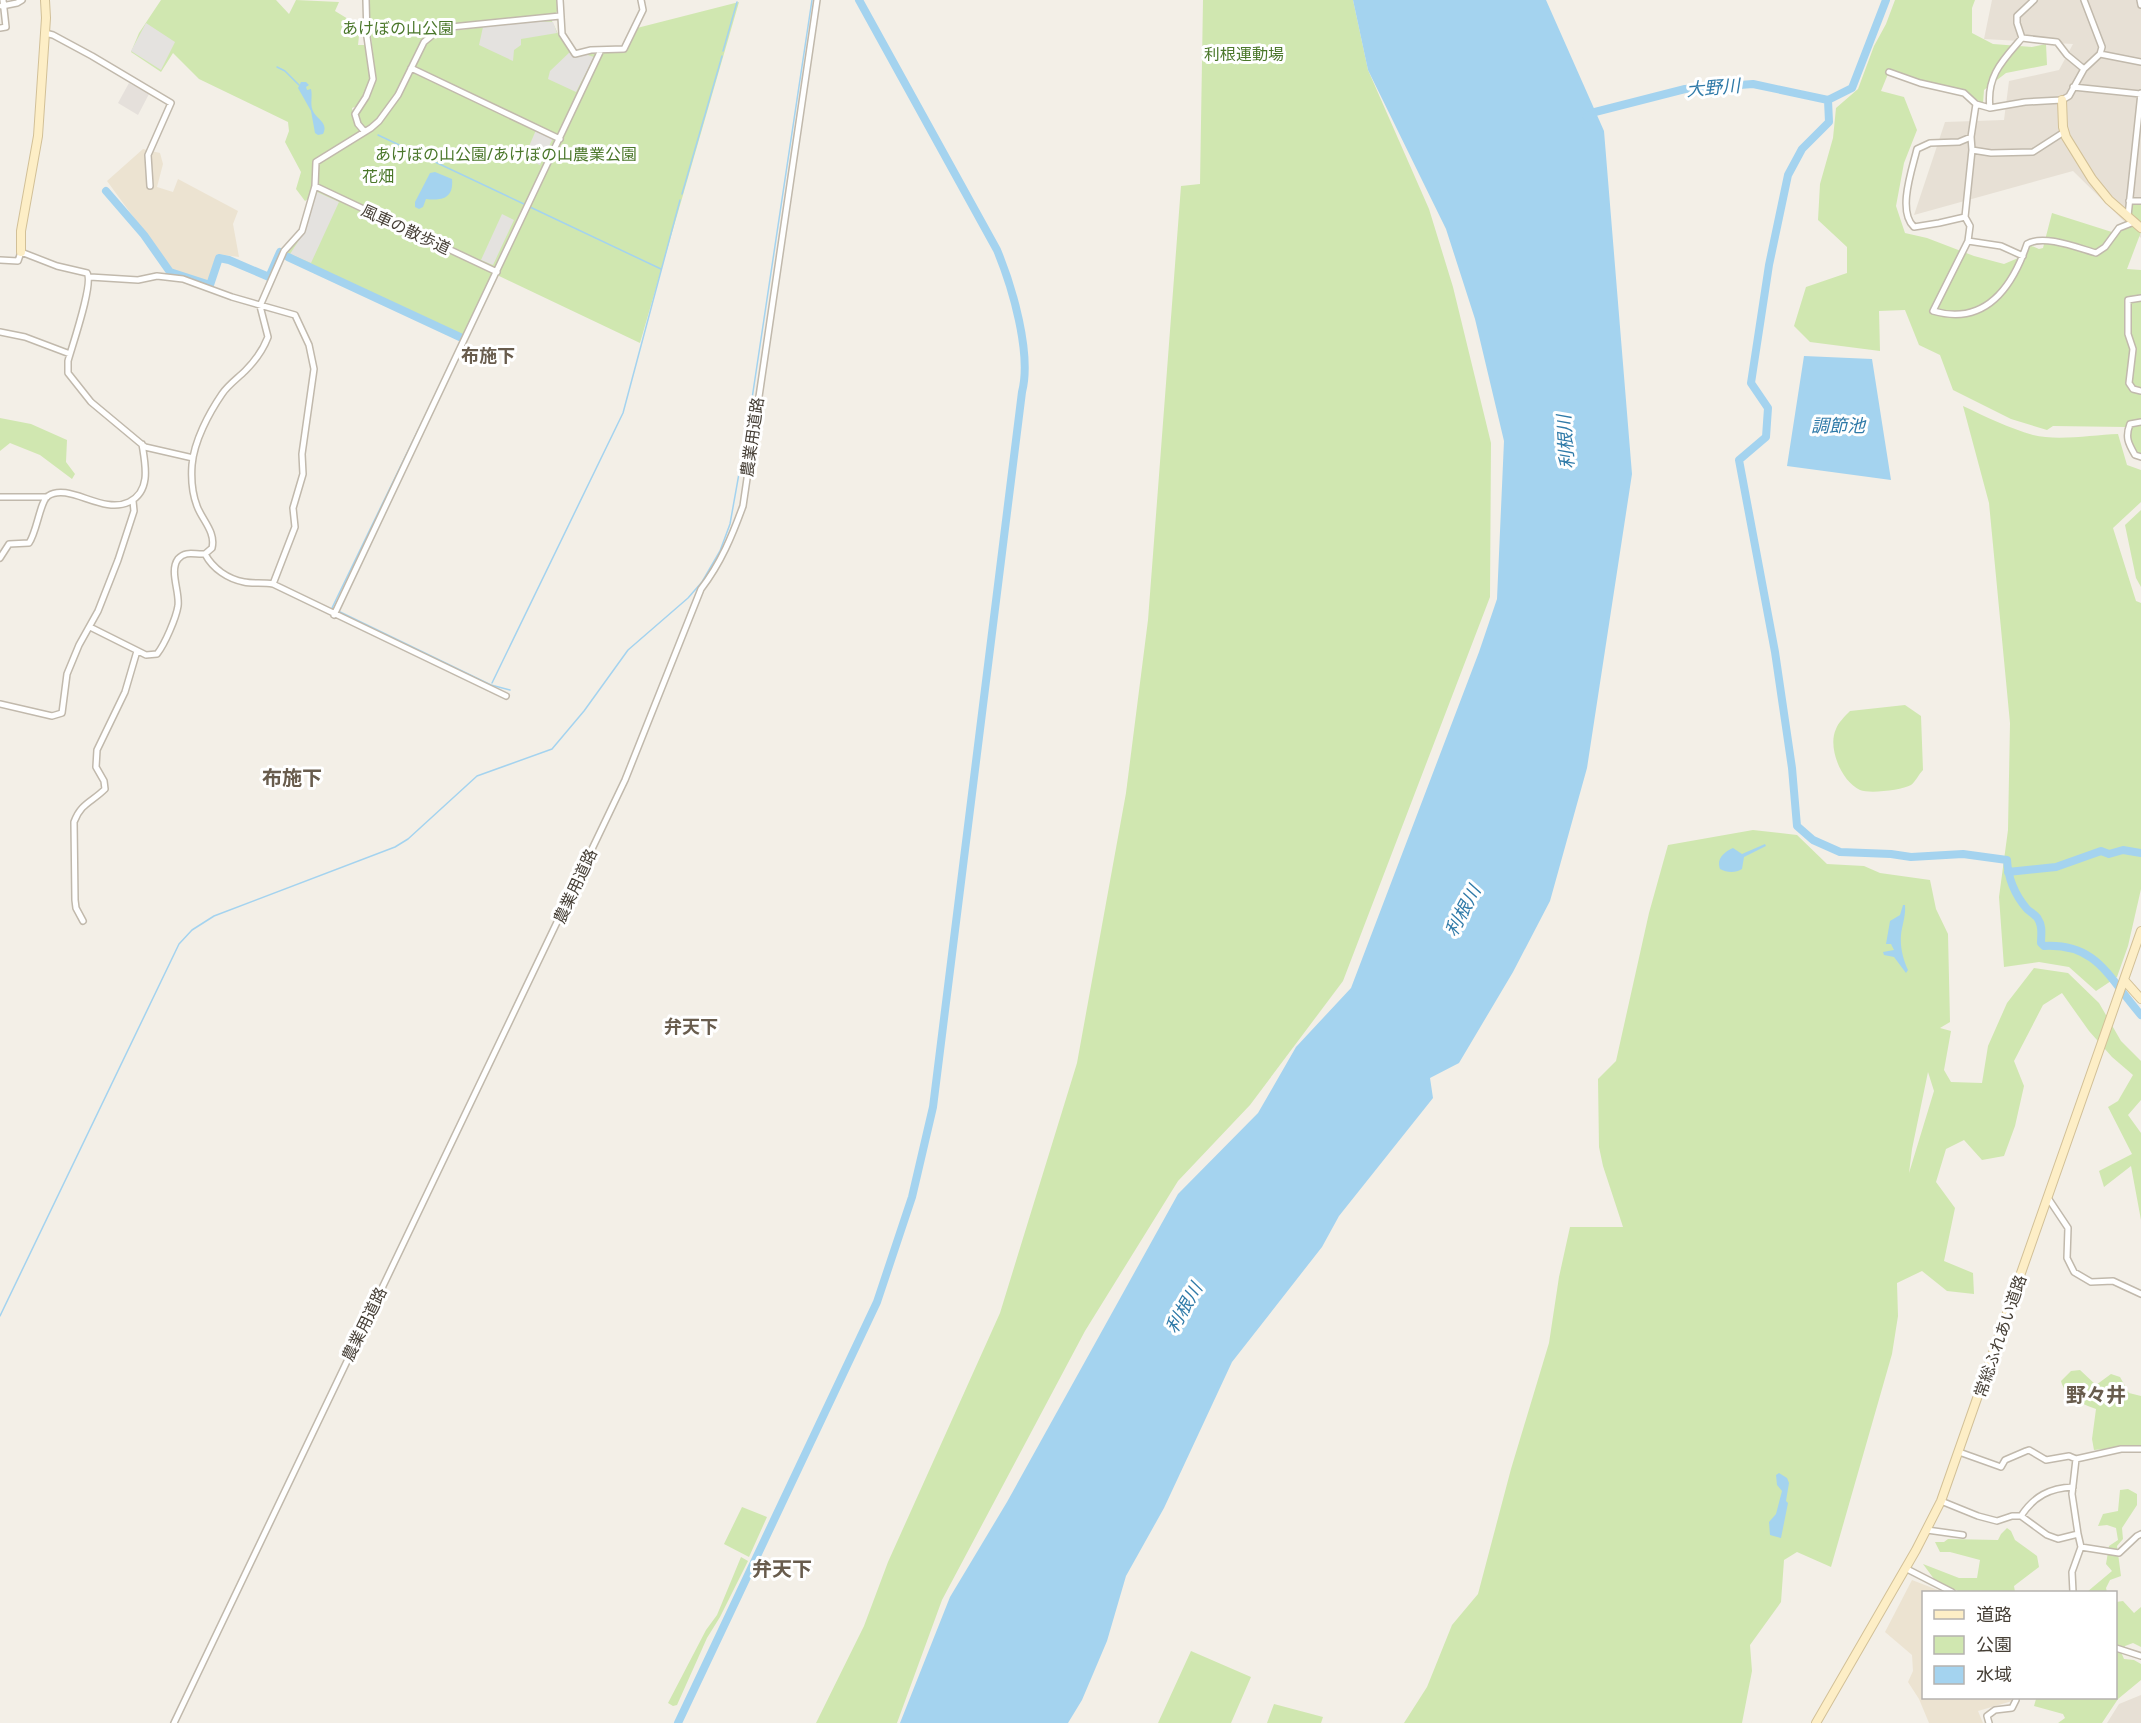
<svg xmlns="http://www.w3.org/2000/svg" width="2141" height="1723" font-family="'Noto Sans','Noto Sans JP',sans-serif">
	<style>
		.residential { fill: #e7e0d5 }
		.industrial { fill: #e5e0db }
		.education { fill: #ece3d1 }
		.green { fill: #d0e7b0; fill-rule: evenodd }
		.parking { fill: #e4e2df }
		.water { fill: #a4d3ef }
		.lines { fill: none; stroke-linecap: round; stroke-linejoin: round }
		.stream { stroke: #a4d3ef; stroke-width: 1.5 }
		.river { stroke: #a4d3ef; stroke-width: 8 }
		.street-casing { stroke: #c1b9ac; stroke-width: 8 }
		.secondary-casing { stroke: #d2c097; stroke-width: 10 }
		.street { stroke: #fff; stroke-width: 5 }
		.secondary { stroke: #fdeec6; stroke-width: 8 }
		.labels { text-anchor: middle; stroke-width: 6; stroke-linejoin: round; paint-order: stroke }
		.park-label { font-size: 16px; fill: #4a772a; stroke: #fff }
		.street-label { font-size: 16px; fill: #463f36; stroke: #fff }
		.water-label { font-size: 18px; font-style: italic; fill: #2f7aa8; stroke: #fff }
		.neighbourhood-label { font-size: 18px; font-weight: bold; fill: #685c4d; stroke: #fff }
		.quarter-label { font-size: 20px; font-weight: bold; fill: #685c4d; stroke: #fff }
	</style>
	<rect width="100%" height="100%" fill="#f3efe7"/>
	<path class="residential" d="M1992,0H2141V238L2073,171L1914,215L1945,122L2004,120L2009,81L2059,70L2073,44L1984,39Z
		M2141,1695V1723H2107L2119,1704Z"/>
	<path class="industrial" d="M129,83L149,94L138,115L118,103Z"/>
	<path class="education" d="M143,149L160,153L163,164L157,187L173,192L178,179L238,211L233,224L239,257L217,254L207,283L173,271L107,181Z
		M1912,1580L1943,1592H1924V1698H2011L2012,1701L1978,1711L1983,1723H1929L1919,1699L1908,1682L1913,1671L1912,1655L1885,1632Z"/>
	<path class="green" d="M161,0H276L289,14L296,0L339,2L335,11L353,22L350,31L359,36L358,45H367C371,66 377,98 352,108L355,122L359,130L358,134L318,159L312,196L305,201L296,189L301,172L285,142L289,131L288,122L199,79L173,53L161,72L131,52L139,33Z
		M367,0H558V10L555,14L441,27L423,40L397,95L381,116L368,129L358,121L359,112L367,100L376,81Z
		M1203,0H1353L1368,70L1429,209L1453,287L1491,443L1490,597L1343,981L1250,1105L1178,1181L1085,1331L942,1600L897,1723H816L864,1626L888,1562L1000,1313L1077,1063L1126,793L1148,620L1181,186L1200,184Z
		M1895,0H1975L1972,8V33L1993,44L2032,47L2046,44L2047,65L2006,73L1984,90L1983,104L1965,91L1926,83L1890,69L1881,91L1904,97L1917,130L1904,163L1896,206L1905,233L1927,238L1974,256L2004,264L2023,256L2027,244L2039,249L2043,248L2052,213L2115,233L2134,222L2128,216L2129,201H2141V232L2127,269L2141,270V456L2136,454L2126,427L2053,426L2047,430L2011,419L1953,390L1940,355L1919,345L1905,310L1879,311L1880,351L1810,342L1794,326L1806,287L1847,273V247L1818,220L1820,184L1833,138L1836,108L1858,89L1874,46L1886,24Z
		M739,2L640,343L497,275L467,341L285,253L301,233L318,165L381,121L426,42L443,32L551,19L560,38L575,55L626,51L637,28Z
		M1963,406C1986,417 2009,428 2033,435C2057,441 2093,435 2118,434L2127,465L2141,470V502L2113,528L2136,601L2141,603V889L2128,946L2117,977L2096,991L2069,967L2039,962L2004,967L1999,897L2008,830L2010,723L1989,503Z
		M0,418L31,424L67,440L66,462L75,474L72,479L40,455L10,443L0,451Z
		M2141,510V587L2136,578L2125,525Z
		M1905,705L1921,716L1923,770C1919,774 1915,782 1911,785C1902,790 1870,794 1860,790C1842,782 1827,748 1836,729C1838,723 1845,716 1850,711Z
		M1753,830L1797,835L1827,864L1864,866L1880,873L1930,880L1936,909L1948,934L1950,1022L1940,1028L1951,1031L1944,1070L1951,1082L1982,1083L1988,1046L2007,1003L2034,968L2068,973L2099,1003L2121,1041L2141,1061V1100L2128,1115L2141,1133V1220L2131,1166L2104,1187L2099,1171L2132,1154L2108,1107L2118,1101L2133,1075L2112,1057L2089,1031L2062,993L2043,1005L2014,1061L2024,1086L2015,1126L2004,1156L1982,1160L1964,1140L1946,1149L1936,1182L1955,1208L1944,1261L1973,1273L1974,1294L1947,1291L1922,1271L1897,1283L1898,1316L1892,1354L1831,1567L1797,1552L1784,1560L1781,1602L1750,1645L1752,1671L1742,1723H1404L1427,1687L1452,1625L1478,1594L1511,1469L1549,1343L1559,1277L1570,1227H1623L1603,1166L1599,1147L1598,1079L1616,1061L1649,913L1668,845ZM1928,1072L1934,1091L1909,1173L1912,1149Z
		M2080,1370L2096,1385L2111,1374L2120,1377L2129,1393L2141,1396V1445L2094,1450L2092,1439L2096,1409C2082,1404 2065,1397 2061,1381L2071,1371Z
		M2128,1489L2137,1494V1505L2122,1528L2123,1539L2117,1546L2121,1576L2110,1580L2106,1588L2107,1592H2087L2112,1571L2106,1564L2109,1546L2118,1540L2116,1528L2107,1525L2098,1526L2103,1514L2118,1511L2120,1490Z
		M742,1507L767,1517L749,1557L724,1544Z
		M2007,1528L2011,1531L2015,1540L2037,1556L2039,1567L2014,1586L2015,1592H1961L1937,1583L1923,1564L1959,1578H1977L1980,1560L1950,1552H1940L1935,1542H1944L1948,1539L1998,1540L2001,1534Z
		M741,1557L748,1561L720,1617L707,1638L677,1705L673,1706L668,1703L706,1630L717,1615Z
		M2123,1601L2134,1613L2141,1607V1647L2133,1643L2125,1646L2121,1652L2124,1659L2134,1660L2141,1664V1680L2118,1699L2102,1723H2058L2065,1718L2063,1714L2034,1706L2036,1699L2116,1698V1602Z
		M1191,1651L1251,1677L1231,1723H1158Z
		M1274,1704L1323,1717L1321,1723H1267Z"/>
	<path class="parking" d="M537,21L553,22L557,33L521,39V45L514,50L513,61L479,45L483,27Z
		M146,23L175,42L161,70L131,51Z
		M572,50L594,57L576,92L548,79L550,71Z
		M536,130L553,138L540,165L524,158Z
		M317,192L339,202L311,263L290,254L303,234Z
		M502,214L514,220L493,265L481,260Z"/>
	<path class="water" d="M1353,0H1546L1604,131L1632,474L1587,768L1550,901L1513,972L1459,1063L1430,1078L1433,1098L1339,1216L1322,1247L1232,1362L1164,1508L1126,1576L1107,1641L1082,1700L1068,1723H900L950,1597L1007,1502L1178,1194L1258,1113L1296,1047L1351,988L1479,652L1497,599L1504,441L1475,319L1446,229L1368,70Z
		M301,82H306L309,85L306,87L307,90L311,89C313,97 309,105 314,113C320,121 328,124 323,134L318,135L315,133L311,111L298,88Z
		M435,172L452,179C454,199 441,201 426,199L423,207L419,209L415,207V202L430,173Z
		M1804,356L1872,359L1891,480L1787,466Z
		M1765,844L1766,846L1744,857L1742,869C1736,873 1727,873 1720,869C1716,859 1724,852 1733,848L1742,854Z
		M1903,905H1905C1906,916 1902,925 1901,935C1900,947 1903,959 1908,970L1906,973L1894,957L1884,955L1883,952L1894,950L1891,944H1886L1890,921L1900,915Z
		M1779,1473L1787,1478L1789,1483L1786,1501L1788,1503L1781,1538L1770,1535L1769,1522L1776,1514L1782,1491L1777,1485L1776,1475Z"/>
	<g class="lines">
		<path class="stream" d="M723,51L737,2
			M277,67L285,71L299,85
			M378,135L526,205
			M682,194L722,56
			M530,207L661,269
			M334,609L332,608L452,360
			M338,611L491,685L510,690
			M492,683L623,413L680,200
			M0,1316L179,944L192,930L214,916L395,847L408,839L477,776L552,749L584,711L628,650L688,598L702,582L720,551L730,524L750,412L812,0"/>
		<path class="river" d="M1828,100L1829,122L1802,149L1788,175L1769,265L1751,383L1768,408L1766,437L1739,460L1775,652L1792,768L1797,826L1813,840L1840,852L1891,854L1911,857L1963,854L2007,860C2008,879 2015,895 2027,909C2030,912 2036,915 2038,919C2043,926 2041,935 2041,943L2044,946C2098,943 2109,979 2141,1015
			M1587,117L1595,112L1685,89L1753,84L1828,100L1852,88L1886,0
			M106,191L144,235L170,272L210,285L219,258L229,260L269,277L280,252
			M288,257L462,338
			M2008,872L2056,867L2101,851L2109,854L2123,850L2141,853
			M678,1723L877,1302L912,1197L933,1107L1022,392C1032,353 1012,286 997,250L859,0"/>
		<defs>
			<path id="street" d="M560,0L562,34L575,54L591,50L624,49L643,10L641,0
				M2034,0L2017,16V23L2022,38L2057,42L2067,55L2084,69
				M2140,0L2141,5
				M2,6L17,3L22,0
				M0,28L6,27L3,0
				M45,33L53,35L92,56L171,103L148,155L150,186
				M2100,54L2141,62
				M411,68L560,139
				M1889,72L1920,83L1964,93L1976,104
				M2073,87L2141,94
				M1990,108C1986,76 2003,60 2022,38
				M364,131L358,124L355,114L366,97L373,79L367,37L366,0
				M2064,132L2033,152L1991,153L1972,150L1971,137L1976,104L1990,108L2025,102L2062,100L2069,96L2084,69L2100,54L2102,47L2084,0
				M1972,150L1965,217L1970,226L1968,241L1933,311C1985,326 2012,288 2027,244C2044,234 2078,248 2096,253L2105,247L2119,228L2134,222
				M315,186L497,272
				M2129,201H2141
				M2128,216L2141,93
				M1965,217L1939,223L1914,227C1897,211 1912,170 1917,149L1930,143L1959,142L1971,137
				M1968,241L2001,246L2023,256
				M0,260L18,261L21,252L57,266L87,273C94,283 72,346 68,361V373L91,402L145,447L193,458
				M90,277L138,280L157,276L183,279L232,297L295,315L309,345L314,369L302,454L303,474L293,508L295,527L273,584
				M2141,298L2128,300V334L2133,349L2129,383L2133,389L2141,391
				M0,332L25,337L70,354
				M2141,422L2130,424C2125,437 2128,443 2135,455L2141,457
				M0,497H47
				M205,554C213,569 228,579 244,582C253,584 263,582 273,584L506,696
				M0,558L9,544L29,543C37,532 40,501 48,496C69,482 102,515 129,502C152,491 145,463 142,444
				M334,615L601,50
				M90,627L146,655L157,654C165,644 176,618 178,606C180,592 169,571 178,559C186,550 195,555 205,554L212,548C216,532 202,520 197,506C192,493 191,479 192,465C194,441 209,413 222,394C228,385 238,378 245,371C255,361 263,350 268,337L260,306L284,251L302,231L315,186L316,162L371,128L379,121L398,95L424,42L441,28L560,16
				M0,704L52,716L62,713L67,674L79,645L98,611L118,560L134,511L133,501
				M83,921L76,908L75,900L74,822C81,803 92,802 105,789L104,781L96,767L97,750L125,692L137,651
				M2048,1198L2068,1228L2067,1258L2074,1272L2091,1282L2113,1281L2141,1294
				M1959,1452L2001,1467L2005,1460L2026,1451L2029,1450L2046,1460L2069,1456L2076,1459L2121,1449H2141
				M2076,1459L2072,1494L2078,1534
				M1941,1501L1978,1516L1997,1521L2012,1516H2021L2047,1535L2058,1539L2078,1534L2081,1547L2072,1572L2073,1592
				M2021,1516C2034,1496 2050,1488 2073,1487
				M1927,1530L1963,1535
				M2081,1547L2119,1553L2137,1536L2141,1534
				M1905,1568L1952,1592
				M2116,1648L2141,1656
				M174,1723L625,780L701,589C721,563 732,536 743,506L817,0
				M1989,1723L1987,1716L1995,1710L2012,1708L2016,1700V1698"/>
			<path id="secondary" d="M2062,100L2063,127L2066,137L2092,179L2109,200L2141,228
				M21,252V231L38,136L46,18L45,0
				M2124,980L2141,999
				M1816,1723L1916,1550L1941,1501L2141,931"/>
		</defs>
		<use href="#street" class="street-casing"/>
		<use href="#secondary" class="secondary-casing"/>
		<use href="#street" class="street"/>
		<use href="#secondary" class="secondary"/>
	</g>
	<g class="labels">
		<g class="park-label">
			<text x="398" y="34">あけぼの山公園</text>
			<text x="1244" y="60">利根運動場</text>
			<text x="506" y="160">あけぼの山公園/あけぼの山農業公園</text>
			<text x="378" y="182">花畑</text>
		</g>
		<g class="street-label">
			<text transform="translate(406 229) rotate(25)" y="6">風車の散歩道</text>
			<text transform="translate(752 437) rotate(-82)" y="6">農業用道路</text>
			<text transform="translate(575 886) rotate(-65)" y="6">農業用道路</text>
			<text transform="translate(364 1324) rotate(-64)" y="6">農業用道路</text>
			<text transform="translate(2000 1336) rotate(-71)" y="6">常総ふれあい道路</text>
		</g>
		<g class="water-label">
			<text transform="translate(1713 88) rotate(-5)" y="6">大野川</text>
			<text x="1838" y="432">調節池</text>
			<text transform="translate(1566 442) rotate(-94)" y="6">利根川</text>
			<text transform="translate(1463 911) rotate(-62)" y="6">利根川</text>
			<text transform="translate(1184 1308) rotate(-60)" y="6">利根川</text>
		</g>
		<g class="neighbourhood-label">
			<text x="488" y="362">布施下</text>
			<text x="691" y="1033">弁天下</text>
		</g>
		<g class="quarter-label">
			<text x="292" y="785">布施下</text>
			<text x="2096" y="1402">野々井</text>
			<text x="782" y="1576">弁天下</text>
		</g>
	</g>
	<rect x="1922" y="1591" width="195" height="108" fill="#ffffff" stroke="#b5b2af" stroke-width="1.5"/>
	<rect x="1934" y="1610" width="30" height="9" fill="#fdeec6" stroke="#b5b2af" stroke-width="1.5"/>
	<text x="1976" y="1621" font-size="18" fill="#463f36">道路</text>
	<rect x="1934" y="1636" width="30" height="18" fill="#d0e7b0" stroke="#b5b2af" stroke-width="1.5"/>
	<text x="1976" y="1651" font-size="18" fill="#463f36">公園</text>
	<rect x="1934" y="1666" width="30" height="18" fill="#a4d3ef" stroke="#b5b2af" stroke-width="1.5"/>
	<text x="1976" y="1681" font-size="18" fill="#463f36">水域</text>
</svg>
